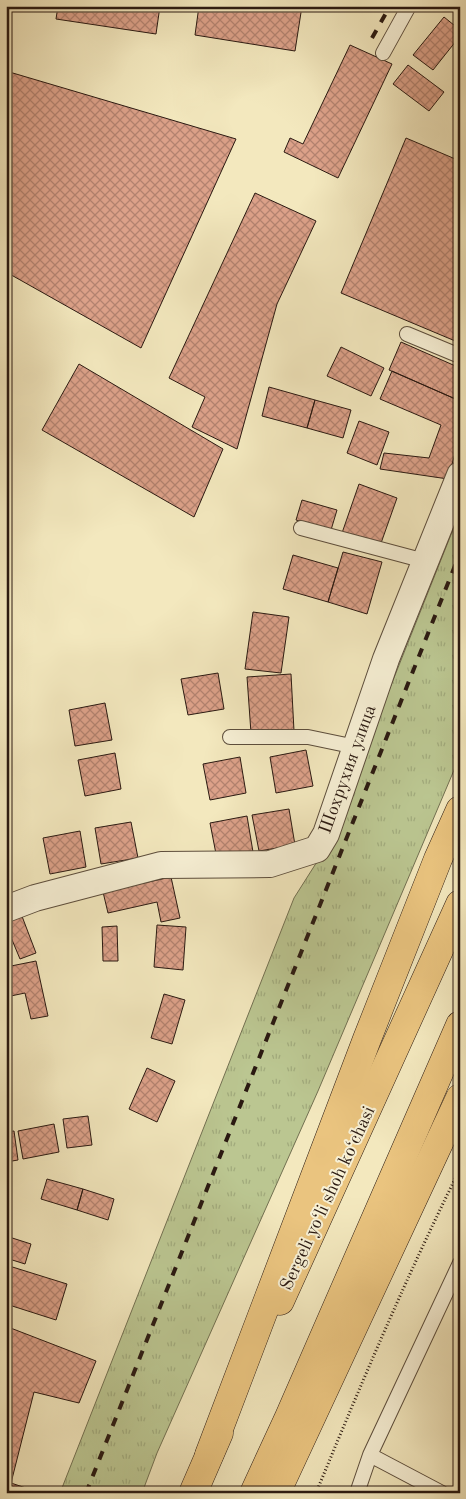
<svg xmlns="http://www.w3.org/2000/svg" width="466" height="1499" font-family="'Old Standard TT',serif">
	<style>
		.grass { fill: url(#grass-tufts); stroke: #727051 }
		.building { fill: url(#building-cross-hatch); stroke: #2a1911 }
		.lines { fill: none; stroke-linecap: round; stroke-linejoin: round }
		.service-casing { stroke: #5c4d3c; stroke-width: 16 }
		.minor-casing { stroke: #5c4d3c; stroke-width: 28 }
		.primary-casing { stroke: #2a1911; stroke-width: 29 }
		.trunk-casing { stroke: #2a1911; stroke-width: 29 }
		.path { stroke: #2a1911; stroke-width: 3; stroke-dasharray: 1 2.5; stroke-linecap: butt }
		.service { stroke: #f7f0d5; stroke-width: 14 }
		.minor { stroke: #f7f0d5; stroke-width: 26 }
		.primary { stroke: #eac47f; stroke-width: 28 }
		.trunk { stroke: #eac47f; stroke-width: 28 }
		.rail { stroke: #2a1911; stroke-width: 4; stroke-dasharray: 9 9; stroke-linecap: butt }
		.labels { text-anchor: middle; stroke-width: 4; stroke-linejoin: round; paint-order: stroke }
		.street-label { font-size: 18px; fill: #2a1911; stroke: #f7f0d5 }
	</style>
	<defs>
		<pattern id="grass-tufts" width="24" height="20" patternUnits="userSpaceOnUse" patternTransform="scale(1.25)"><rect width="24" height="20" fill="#bbc691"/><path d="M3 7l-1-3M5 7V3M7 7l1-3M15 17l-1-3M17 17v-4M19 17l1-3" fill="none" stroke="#a1aa7c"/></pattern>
		<pattern id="building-cross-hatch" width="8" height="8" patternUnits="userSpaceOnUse" patternTransform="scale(1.25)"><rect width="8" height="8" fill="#dca189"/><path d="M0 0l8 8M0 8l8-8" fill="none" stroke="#b3826f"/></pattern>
	</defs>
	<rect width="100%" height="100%" fill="#f3e8be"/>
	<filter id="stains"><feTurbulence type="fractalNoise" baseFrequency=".004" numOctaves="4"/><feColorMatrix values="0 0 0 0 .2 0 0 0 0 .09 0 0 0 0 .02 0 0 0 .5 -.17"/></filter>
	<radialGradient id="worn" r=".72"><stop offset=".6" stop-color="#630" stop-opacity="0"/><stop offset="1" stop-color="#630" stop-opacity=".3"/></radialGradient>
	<path class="grass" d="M460,512V756L318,1091L157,1453L142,1493H60L294,898L327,846Z"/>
	<path class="building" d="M58,6H160L156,34L56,19Z
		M199,6H302L295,51L195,35Z
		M444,17L460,30V36L433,70L413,55Z
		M350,45L392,64L338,178L284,152L290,138L303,144Z
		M408,65L444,92L429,111L393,84Z
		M6,71L236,139L141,348L6,272Z
		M406,138L460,161V343L341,293Z
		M255,193L316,221L277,304L237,449L192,427L205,397L169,378Z
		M401,342L460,368V401L389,370Z
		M341,347L384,368L371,396L327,376Z
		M79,364L223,449L194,517L42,430Z
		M392,371L460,401V435L448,479L380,469L384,453L429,458L441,425L380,399Z
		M269,387L315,400L307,428L262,416Z
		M315,400L351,410L343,438L307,428Z
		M359,421L389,432L377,465L347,453Z
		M359,484L397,498L380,546L342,533Z
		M302,500L337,510L331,530L296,520Z
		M343,552L382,562L367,614L328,602Z
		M293,555L338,568L328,602L283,589Z
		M253,612L289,617L281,673L245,669Z
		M218,673L224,709L188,715L181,679Z
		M291,674L294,731L251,733L247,677Z
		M105,703L112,740L75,746L69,710Z
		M306,750L313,786L276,793L270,757Z
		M115,753L121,789L85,796L78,760Z
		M240,757L246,793L210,800L203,764Z
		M289,809L295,845L259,851L252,815Z
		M247,816L253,852L217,859L210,823Z
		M131,822L138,858L101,864L95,828Z
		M80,831L86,867L50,874L43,838Z
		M171,877L180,918L161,922L157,902L108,913L103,892Z
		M20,911L36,953L20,959L10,935L6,937V917Z
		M157,925L186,927L183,970L154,967Z
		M117,926L118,961H103L102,927Z
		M36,961L48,1016L31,1019L25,993L6,997V967Z
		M164,994L185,1000L172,1044L151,1038Z
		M147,1068L175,1081L157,1122L129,1109Z
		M6,1083L9,1099L6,1100Z
		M88,1116L92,1145L67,1148L63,1119Z
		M54,1124L59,1152L23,1159L18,1131Z
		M14,1131L18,1160L6,1162V1132Z
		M47,1179L83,1189L77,1210L41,1199Z
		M83,1189L114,1199L108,1220L77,1210Z
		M6,1236L31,1244L25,1264L6,1258Z
		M6,1265L67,1284L56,1320L6,1304Z
		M8,1327L96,1361L79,1403L34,1392L11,1483L41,1493H6V1337Z"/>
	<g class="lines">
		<defs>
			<path id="service" d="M383,53L409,6
				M407,334L460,356
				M301,528L425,561
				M230,737H308L356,747
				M357,1493L370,1455
				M442,1493L370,1455L460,1263"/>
			<path id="minor" d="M6,909L35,898L161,865L270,864L317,849L326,834L386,659L460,475"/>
			<path id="primary" d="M280,1301L460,904
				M193,1493L219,1433
				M254,1493L289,1417L460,1025"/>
			<path id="trunk" d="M209,1455L367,1039L438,859L460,810
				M276,1493L460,1098"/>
		</defs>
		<use href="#service" class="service-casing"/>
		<use href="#minor" class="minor-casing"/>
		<use href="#primary" class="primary-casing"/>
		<use href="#trunk" class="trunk-casing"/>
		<path class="path" d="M316,1493C361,1384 407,1275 460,1169"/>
		<use href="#service" class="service"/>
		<use href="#minor" class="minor"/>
		<use href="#primary" class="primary"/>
		<use href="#trunk" class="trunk"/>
		<path class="rail" d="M372,38L390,6
			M86,1493L460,553"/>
	</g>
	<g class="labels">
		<g class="street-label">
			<text transform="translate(347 769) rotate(-70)" y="6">Шохрухия улица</text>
			<text transform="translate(327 1198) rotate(-65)" y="6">Sergeli yo‘li shoh ko‘chasi</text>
		</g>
	</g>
	<rect width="466" height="1499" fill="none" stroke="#f3e8be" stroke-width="25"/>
	<rect x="8" y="8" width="451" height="1484" fill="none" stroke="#2a1911" stroke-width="2.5"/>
	<rect x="12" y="12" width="441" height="1474" fill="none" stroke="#2a1911"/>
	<rect width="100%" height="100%" filter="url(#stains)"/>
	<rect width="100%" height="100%" fill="url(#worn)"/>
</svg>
